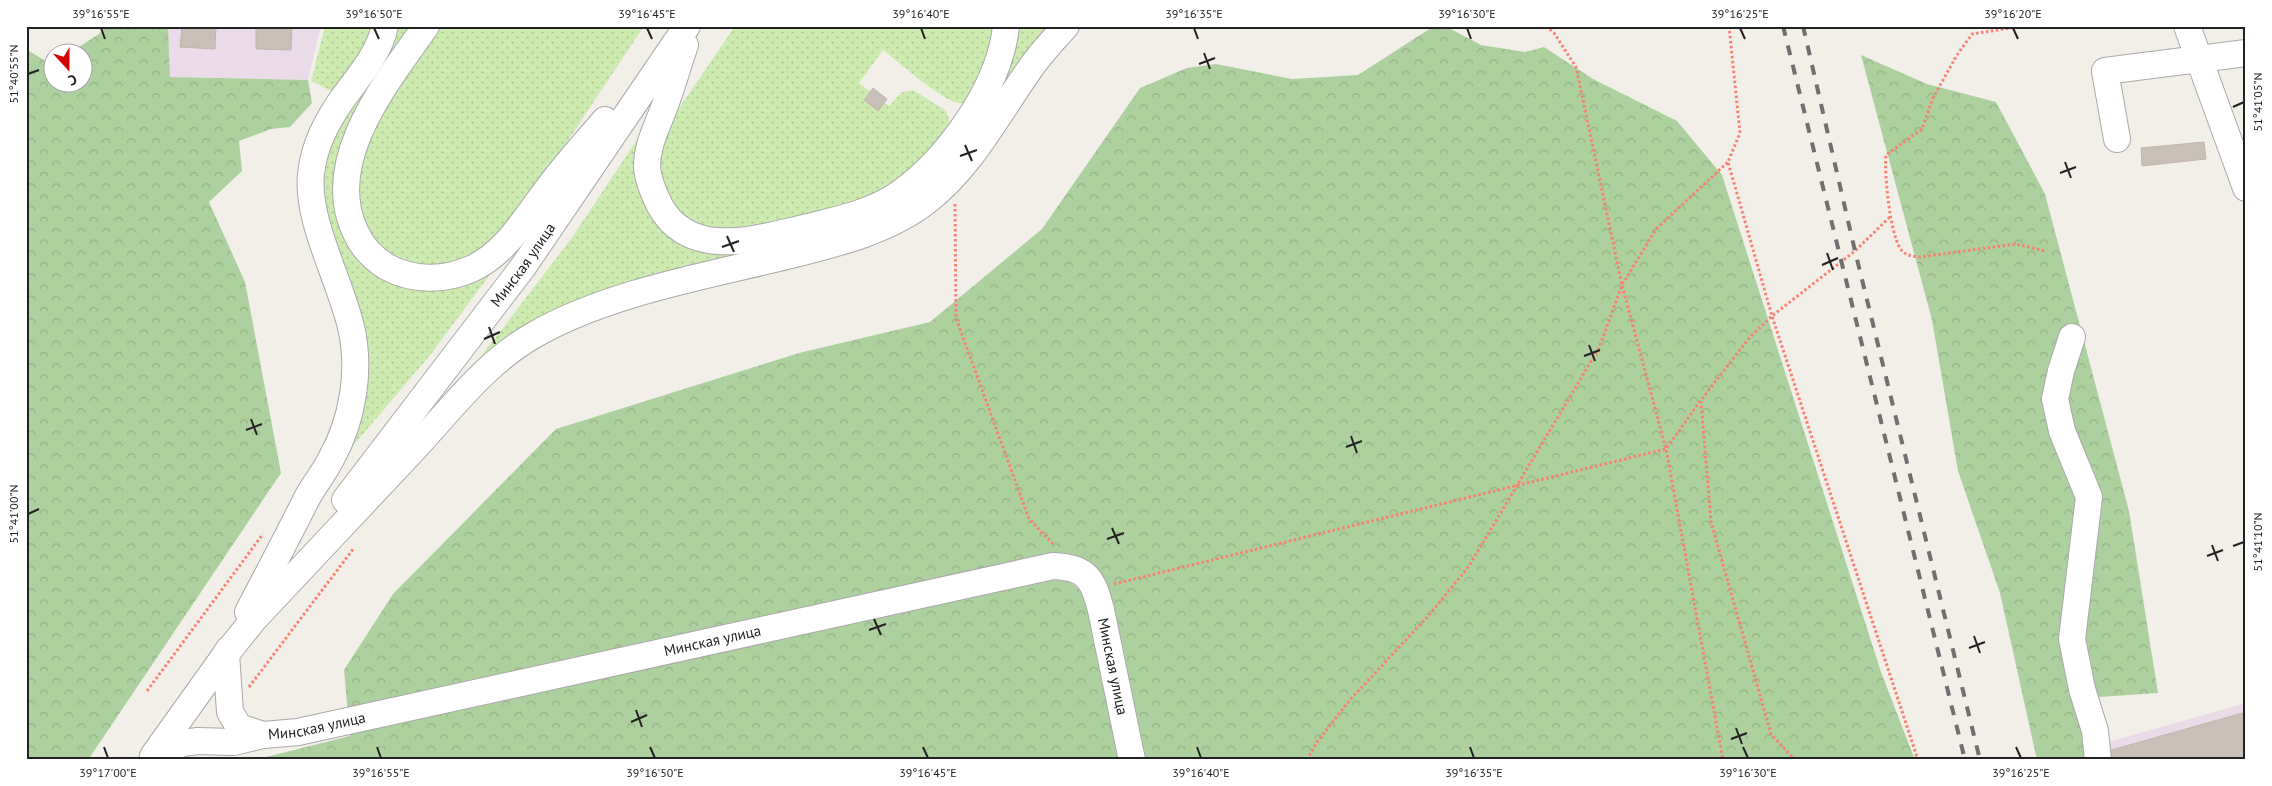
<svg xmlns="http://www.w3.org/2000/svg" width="2272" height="786" font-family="'PT Sans',sans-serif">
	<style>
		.industrial { fill: #ebdbe8 }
		.grass { fill: url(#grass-dots) }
		.forest { fill: url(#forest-crowns) }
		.building { fill: #c7bfb8; stroke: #c4b6ab }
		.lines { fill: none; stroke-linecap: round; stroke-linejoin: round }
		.minor-casing { stroke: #a9a9a9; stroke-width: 28 }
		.path { stroke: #fa8072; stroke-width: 3; stroke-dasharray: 2.5 2.5; stroke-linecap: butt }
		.minor { stroke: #fff; stroke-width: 26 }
		.rail { stroke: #707070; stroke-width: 4; stroke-dasharray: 10 10; stroke-linecap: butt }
		.ticks { fill: none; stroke: #222; stroke-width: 2 }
		.labels { text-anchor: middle; stroke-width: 4.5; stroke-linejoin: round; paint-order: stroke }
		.street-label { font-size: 15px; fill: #222; stroke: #fff }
		.neatline { fill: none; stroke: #222; stroke-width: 2 }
		.ticks-label { font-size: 12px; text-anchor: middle; fill: #222 }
	</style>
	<defs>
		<pattern id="grass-dots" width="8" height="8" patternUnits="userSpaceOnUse" patternTransform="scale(1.25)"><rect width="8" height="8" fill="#cdebb0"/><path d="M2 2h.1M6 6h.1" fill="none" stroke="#b0c997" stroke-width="1.8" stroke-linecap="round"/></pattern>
		<pattern id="forest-crowns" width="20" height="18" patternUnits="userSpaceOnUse" patternTransform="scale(1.25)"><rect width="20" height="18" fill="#add19e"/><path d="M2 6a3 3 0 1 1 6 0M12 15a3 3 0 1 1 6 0" fill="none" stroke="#95b388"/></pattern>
	</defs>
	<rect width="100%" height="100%" fill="#f2efe9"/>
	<path class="industrial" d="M168,26H321L308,80L170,77Z
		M2246,703V760L2076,751Z"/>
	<path class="grass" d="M325,26H377L336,93L311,81Z
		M395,26H416L350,130L366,266L497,265L431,354L341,460L354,432L324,219L323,158Z
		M440,26H644L533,193L480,253L438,270L389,258L361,220L358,166L378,118Z
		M735,26H997V31L969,100C965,102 962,104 958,103C941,100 899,62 883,50L859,83L889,106L902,92L913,90L945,110C949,117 950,121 948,128L912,171L862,202L733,233L691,225L664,195L659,162L667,126Z
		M1016,26H1055C1039,47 1022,68 1007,90C980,129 957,173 917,201C879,228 831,237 786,248C707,268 616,282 544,321C520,334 500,350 479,367L475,364L571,239L640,135L643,137C636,158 638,179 646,200C656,225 676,244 703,249C743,257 889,219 920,193C955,164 997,99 1012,56C1016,47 1015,36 1016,26Z"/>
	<path class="forest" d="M106,26H168L170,77L308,80L312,103L290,127L271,129L239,141L242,171L209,202L245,282L281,473L88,760H26V49L52,65V82H82V52H71L99,34Z
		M1434,26H1445L1481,45L1525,52L1544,47L1593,79L1677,121L1722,175L1881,672L1915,760H1137L1105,604L1050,556L1023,558L1030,577C1055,576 1064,575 1084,593L1127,760H254L350,736L344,670L393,594L556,429L799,353L930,322L1042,229L1140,88L1187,68L1216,64L1292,79L1358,75Z
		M1861,55L1927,84L1996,102L2045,194L2129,511L2158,693L2099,697L2101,760H2037L2000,593L1958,471L1932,320Z"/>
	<path class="building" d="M182,26H216L215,49L180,47Z
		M256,26H292L291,50L256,49Z
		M873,88L887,99L878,111L864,100Z
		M2204,142L2206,159L2142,166L2141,148Z
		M2246,712V760H2110L2108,751Z"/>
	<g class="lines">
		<defs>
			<g id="minor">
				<path d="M426,26C387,82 322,160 355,231C362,247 372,258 387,267C413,281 444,281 471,269C506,254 527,215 549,187C566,164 586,142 605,120"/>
				<path d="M2187,26L2246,188"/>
				<path d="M685,45C677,68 671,91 662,113C655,131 647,147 647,167C648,181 654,194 660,206C690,260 756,239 804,228C836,220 872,213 899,194C948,159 1000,87 1006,26"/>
				<path d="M2117,139L2105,71L2246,53"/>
				<path d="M2072,337L2061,371L2055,399L2062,431L2089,497L2072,639L2082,689L2095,731L2098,760"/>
				<path id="s1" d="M345,500L523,267L687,26"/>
				<path d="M248,612C268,574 288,536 307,498C314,485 324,473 331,459C353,420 361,370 351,327C340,280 306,220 311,174C314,145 327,121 343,98C359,76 379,54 385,26"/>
				<path d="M257,616C309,560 362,505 414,449C452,408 485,363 534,335C607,293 706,276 787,256C835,244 887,232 927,201C972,166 999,112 1032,66C1042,52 1054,39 1066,26"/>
				<path d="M229,649L226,654L230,712L239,727L263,735"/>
				<path d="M153,756L226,654L267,603"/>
				<path id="s2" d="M152,760L182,743L198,741L234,742L263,735L298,732L1053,566C1087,567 1093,579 1101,610L1132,760"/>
			</g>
		</defs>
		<use href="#minor" class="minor-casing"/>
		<path class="path" d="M1546,26L1554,33L1576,67L1622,285L1666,449L1723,760
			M1729,26L1740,133L1728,162L1772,316L1918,760
			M2023,26L1972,34L1957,55L1933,98L1922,129L1886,155C1884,174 1890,232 1900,248C1905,256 1912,256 1920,257L2016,244L2045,251
			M955,204L956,318L1029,519L1054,545
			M1701,401L1711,522L1771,734L1795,760
			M1114,584L1666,449L1701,400L1750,337L1772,316L1855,251L1891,216
			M249,687L354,548
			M147,691L263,534
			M1307,760L1317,742L1349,701L1430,614L1469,566L1599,348L1622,285L1656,229L1728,162"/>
		<use href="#minor" class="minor"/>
		<path class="rail" d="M1783,26L1965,760
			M1803,26L1855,251L1980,760"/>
	</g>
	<path class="ticks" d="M101,28L105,39M374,28L379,39M647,28L652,39M921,28L925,39M1194,28L1198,39M1467,28L1471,39M1740,28L1745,39M2013,28L2018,39M1204,53L1210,69M1199,64L1215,58M28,74L39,70M2233,107L2244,102M965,145L972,161M960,156L977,150M2065,162L2071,178M2060,173L2076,167M727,236L734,252M722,247L739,241M1827,253L1833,270M1822,265L1838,258M489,327L495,344M484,339L500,332M1589,345L1595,361M1584,356L1600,350M251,419L257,435M246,430L262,424M1351,436L1357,453M1346,447L1362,441M28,514L39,509M1112,528L1119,544M1107,539L1124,533M2212,545L2218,561M2233,546L2244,542M2207,556L2223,550M874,619L881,635M869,630L886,624M1974,636L1980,653M1969,648L1985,642M636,710L642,727M631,722L647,715M1736,728L1742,744M1731,739L1747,733M104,747L108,758M377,747L381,758M650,747L655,758M923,747L928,758M1197,747L1201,758M1470,747L1474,758M1743,747L1748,758M2016,747L2021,758"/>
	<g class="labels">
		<g class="street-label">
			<text dy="5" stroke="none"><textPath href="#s1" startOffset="295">Минская улица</textPath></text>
			<text dy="5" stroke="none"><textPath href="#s2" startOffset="576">Минская улица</textPath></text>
			<text dy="5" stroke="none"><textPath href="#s2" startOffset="1055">Минская улица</textPath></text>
			<text dy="5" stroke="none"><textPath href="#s2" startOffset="171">Минская улица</textPath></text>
		</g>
	</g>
	<rect width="2272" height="786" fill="none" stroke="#ffffff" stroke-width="55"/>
	<g transform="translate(68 68) rotate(159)"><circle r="24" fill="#ffffff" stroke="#a7a7a7"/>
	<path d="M0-4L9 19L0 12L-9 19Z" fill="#d40000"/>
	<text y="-8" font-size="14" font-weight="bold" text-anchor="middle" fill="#222222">С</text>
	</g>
	<rect x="28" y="28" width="2216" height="730" class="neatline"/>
	<g class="ticks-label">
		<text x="101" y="18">39°16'55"E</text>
		<text x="374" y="18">39°16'50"E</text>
		<text x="647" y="18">39°16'45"E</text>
		<text x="921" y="18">39°16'40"E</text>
		<text x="1194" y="18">39°16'35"E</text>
		<text x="1467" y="18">39°16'30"E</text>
		<text x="1740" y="18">39°16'25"E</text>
		<text x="2013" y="18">39°16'20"E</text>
		<text transform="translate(14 74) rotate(-90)" y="4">51°40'55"N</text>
		<text transform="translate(2258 102) rotate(-90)" y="4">51°41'05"N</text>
		<text transform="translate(14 514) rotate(-90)" y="4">51°41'00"N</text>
		<text transform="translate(2258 542) rotate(-90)" y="4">51°41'10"N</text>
		<text x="108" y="777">39°17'00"E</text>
		<text x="381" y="777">39°16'55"E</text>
		<text x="655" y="777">39°16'50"E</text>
		<text x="928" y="777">39°16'45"E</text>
		<text x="1201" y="777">39°16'40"E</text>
		<text x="1474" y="777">39°16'35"E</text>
		<text x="1748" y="777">39°16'30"E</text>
		<text x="2021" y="777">39°16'25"E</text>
	</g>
</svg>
